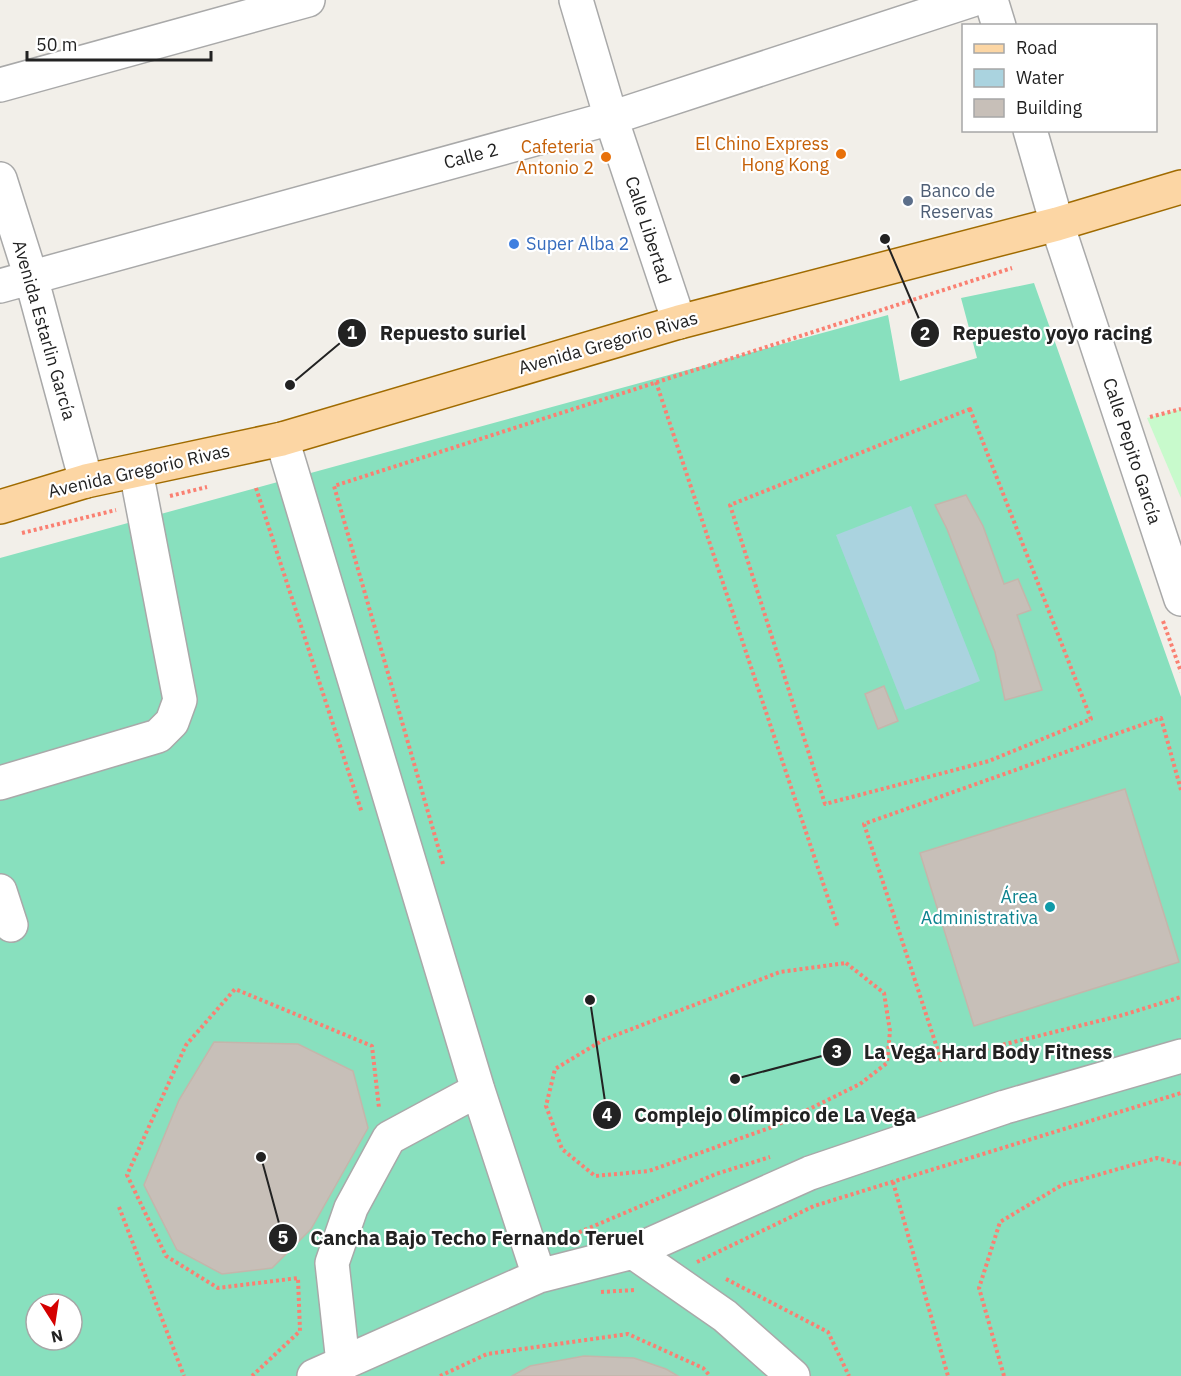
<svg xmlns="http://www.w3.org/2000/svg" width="1181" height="1376" font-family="'IBM Plex Sans',sans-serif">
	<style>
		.park { fill: #c8facc }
		.pitch { fill: #88e0be; fill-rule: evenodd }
		.water { fill: #aad3df }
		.building { fill: #c7bfb8; stroke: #c4b6ab; stroke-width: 1.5 }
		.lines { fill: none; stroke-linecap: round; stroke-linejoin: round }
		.minor-casing { stroke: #a9a9a9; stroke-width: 36 }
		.major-casing { stroke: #a06b00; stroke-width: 36 }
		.path { stroke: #fa8072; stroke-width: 4; stroke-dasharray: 3 3; stroke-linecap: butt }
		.minor { stroke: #fff; stroke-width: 33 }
		.major { stroke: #fcd6a4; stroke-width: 33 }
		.food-dot { fill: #e8710a; stroke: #fff; stroke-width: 2 }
		.service-dot { fill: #5c6f8a; stroke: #fff; stroke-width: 2 }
		.shop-dot { fill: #3f7fe0; stroke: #fff; stroke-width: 2 }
		.culture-dot { fill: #0f9aa8; stroke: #fff; stroke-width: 2 }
		.labels { text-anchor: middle; stroke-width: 4.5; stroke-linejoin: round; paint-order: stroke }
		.food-label { font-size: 18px; fill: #c56008; stroke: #fff; text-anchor: end }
		.street-label { font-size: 18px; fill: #222; stroke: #fff }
		.service-label { font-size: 18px; fill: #4e5e75; stroke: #fff; text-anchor: start }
		.shop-label { font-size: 18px; fill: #366cbe; stroke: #fff; text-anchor: start }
		.culture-label { font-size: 18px; fill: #0d838f; stroke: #fff; text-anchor: end }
		.leader { fill: none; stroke: #222; stroke-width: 2 }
		.callout-dot { fill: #222; stroke: #fff; stroke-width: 2 }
		.mark-label { font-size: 18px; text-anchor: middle; font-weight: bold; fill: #fff }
		.callout-label { font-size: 20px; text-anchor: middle; font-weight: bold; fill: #222; stroke: #fff; stroke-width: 4.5; stroke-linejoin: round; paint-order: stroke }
	</style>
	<rect width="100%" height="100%" fill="#f2efe9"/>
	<path class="park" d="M1181,409V498L1147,418Z"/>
	<path class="pitch" d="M1034,283L1181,697V1376H0V558L888,315L900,381L977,358L961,298ZM36,1304H72V1340H36Z"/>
	<path class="water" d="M911,506L980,681L905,710L836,535Z"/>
	<path class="building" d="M966,495L983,526L1004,584L1018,579L1031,610L1017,615L1042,690L1005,700L995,652L947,529L935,505Z
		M884,686L898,721L878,729L865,694Z
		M1125,789L1179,962L974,1026L920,853Z
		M214,1042L298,1044L353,1071L368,1128L311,1229L272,1268L222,1274L177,1250L144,1185L179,1100Z
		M584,1356L634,1358L666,1369L678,1376H512L530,1366Z"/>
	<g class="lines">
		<defs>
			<path id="minor" d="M576,0L611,118L679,322
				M991,0L999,26
				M0,85L308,0
				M1030,130L1057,224L1181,599
				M0,179L31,277L86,481
				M0,286L611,118L972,0
				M282,439L478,1090L539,1276L633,1252L810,1173L1005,1107L1181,1056
				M0,783L158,736L172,722L180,700L136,471
				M0,891L11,925
				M633,1252L725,1316L793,1376
				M343,1363L332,1263L351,1208L389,1138L478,1090
				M314,1376L539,1276"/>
			<path id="major" d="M0,507L86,481L282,439L679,322L1057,224L1181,187"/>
		</defs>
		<use href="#minor" class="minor-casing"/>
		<use href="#major" class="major-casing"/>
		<path class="path" d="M656,382L838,928
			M970,409L1091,719L989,761L825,804L730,505Z
			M1150,417L1181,409
			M256,488L362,813
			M170,496L207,487
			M22,533L116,510
			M1163,621L1181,672
			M1181,790L1161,718L864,824L941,1060L1123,1015L1181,997
			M443,864L334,486L1012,268
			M846,963L884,993L890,1031L887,1063L860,1084L775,1126L649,1171L595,1176L562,1149L546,1106L555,1069L603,1040L780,972Z
			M893,1182L948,1376
			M119,1207L184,1376
			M568,1237L716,1174L770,1157
			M697,1262L814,1206L1181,1093
			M726,1279L828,1332L849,1376
			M601,1292L635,1290
			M252,1376L300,1331L298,1278L218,1288L166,1256L127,1175L186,1045L235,989L372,1046L379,1108
			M440,1376L487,1354L628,1334L703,1368L710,1376
			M1004,1376L979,1288L1000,1222L1062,1185L1157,1158L1181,1164"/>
		<use href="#minor" class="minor"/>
		<use href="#major" class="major"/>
	</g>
	<g class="food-dot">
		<circle cx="841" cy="154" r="6"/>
		<circle cx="606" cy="157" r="6"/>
	</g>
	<circle class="service-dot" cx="908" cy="201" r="6"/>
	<circle class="shop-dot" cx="514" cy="244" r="6"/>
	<circle class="culture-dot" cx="1050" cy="907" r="6"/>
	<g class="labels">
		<g class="food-label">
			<text x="829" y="150">El Chino Express<tspan x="829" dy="21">Hong Kong</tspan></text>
			<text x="594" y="153">Cafeteria<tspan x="594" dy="21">Antonio 2</tspan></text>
		</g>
		<g class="street-label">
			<text transform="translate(471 156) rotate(-15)" y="6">Calle 2</text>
			<text transform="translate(648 230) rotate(72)" y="6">Calle Libertad</text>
			<text transform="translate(44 330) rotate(74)" y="6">Avenida Estarlin García</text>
			<text transform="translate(608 343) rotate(-16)" y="6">Avenida Gregorio Rivas</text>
			<text transform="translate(1132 451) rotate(72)" y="6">Calle Pepito García</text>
			<text transform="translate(139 471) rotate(-13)" y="6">Avenida Gregorio Rivas</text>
		</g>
		<g class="service-label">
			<text x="920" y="197">Banco de<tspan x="920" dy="21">Reservas</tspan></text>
		</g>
		<g class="shop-label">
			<text x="526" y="250">Super Alba 2</text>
		</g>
		<g class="culture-label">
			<text x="1038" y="903">Área<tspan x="1038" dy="21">Administrativa</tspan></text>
		</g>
	</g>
	<path class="leader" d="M290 385L352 333M885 239L925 333M735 1079L837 1052M590 1000L607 1115M261 1157L283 1238"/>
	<g class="callout-dot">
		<circle cx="290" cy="385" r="6"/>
		<circle cx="885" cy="239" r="6"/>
		<circle cx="735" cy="1079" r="6"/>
		<circle cx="590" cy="1000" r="6"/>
		<circle cx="261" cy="1157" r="6"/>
		<circle cx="352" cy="333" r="15"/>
		<circle cx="925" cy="333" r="15"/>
		<circle cx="837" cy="1052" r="15"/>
		<circle cx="607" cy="1115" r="15"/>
		<circle cx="283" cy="1238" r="15"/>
	</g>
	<g class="mark-label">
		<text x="352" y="339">1</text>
		<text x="925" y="340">2</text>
		<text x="837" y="1058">3</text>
		<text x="607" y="1121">4</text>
		<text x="283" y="1244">5</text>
	</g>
	<g class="callout-label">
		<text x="453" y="340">Repuesto suriel</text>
		<text x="1052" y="340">Repuesto yoyo racing</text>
		<text x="988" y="1059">La Vega Hard Body Fitness</text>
		<text x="775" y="1122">Complejo Olímpico de La Vega</text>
		<text x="477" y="1245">Cancha Bajo Techo Fernando Teruel</text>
	</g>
	<rect x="962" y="24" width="195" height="108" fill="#ffffff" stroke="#a7a7a7" stroke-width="1.5"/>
	<rect x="974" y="44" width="30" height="9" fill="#fcd6a4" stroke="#a7a7a7" stroke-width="1.5"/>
	<text x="1016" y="54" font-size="18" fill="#222222">Road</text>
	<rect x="974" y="69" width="30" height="18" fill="#aad3df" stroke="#a7a7a7" stroke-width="1.5"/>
	<text x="1016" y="84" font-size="18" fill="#222222">Water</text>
	<rect x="974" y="99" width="30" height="18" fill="#c7bfb8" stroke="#a7a7a7" stroke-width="1.5"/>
	<text x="1016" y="114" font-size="18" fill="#222222">Building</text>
	<g transform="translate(54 1322) rotate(168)"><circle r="28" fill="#ffffff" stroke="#a7a7a7" stroke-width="1.5"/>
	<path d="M0-4.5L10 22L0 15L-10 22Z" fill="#d40000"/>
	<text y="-9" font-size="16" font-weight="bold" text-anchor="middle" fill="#222222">N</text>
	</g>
	<path d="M27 51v9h184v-9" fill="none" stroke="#222222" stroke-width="3"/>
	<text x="36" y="51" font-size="18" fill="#222222" stroke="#ffffff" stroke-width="4.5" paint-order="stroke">50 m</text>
</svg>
